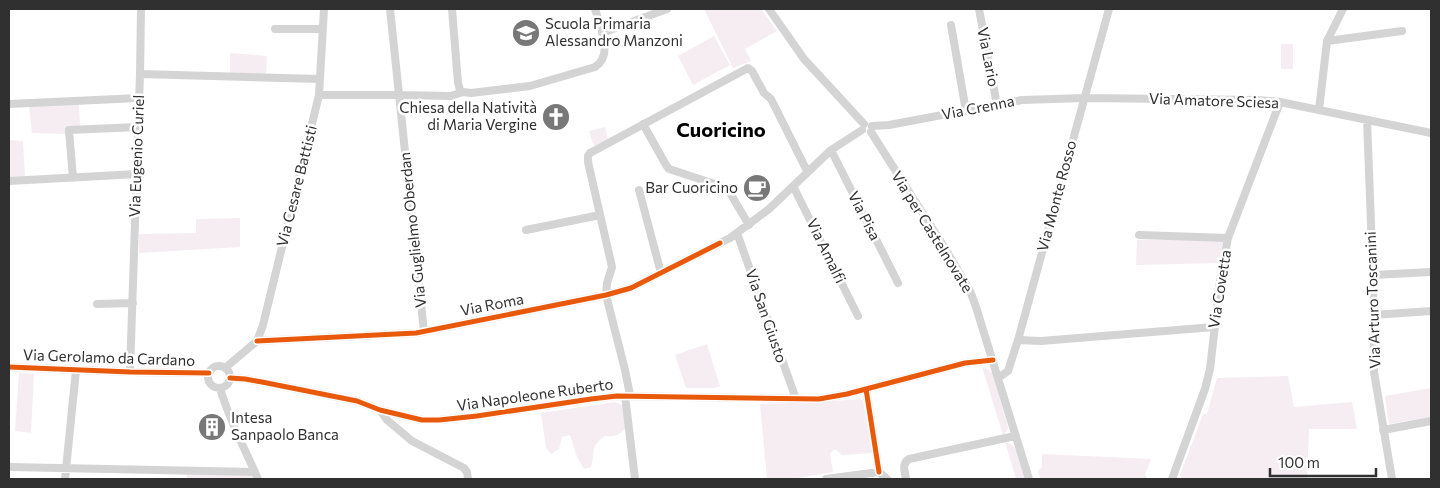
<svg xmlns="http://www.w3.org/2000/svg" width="1440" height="488" font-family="Commissioner,sans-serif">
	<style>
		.green { fill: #f5edf2 }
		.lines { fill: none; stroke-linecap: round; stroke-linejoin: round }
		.minor { stroke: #d4d4d4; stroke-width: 8 }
		.cycleway-casing { stroke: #fff; stroke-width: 8 }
		.cycleway { stroke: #e8590c; stroke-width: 5 }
		.labels { text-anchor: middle; stroke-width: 5; stroke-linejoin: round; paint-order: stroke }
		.poi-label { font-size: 15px; fill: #303030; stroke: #fff; text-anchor: start }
		.street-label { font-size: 15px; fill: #303030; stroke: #fff }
		.district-label { font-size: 20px; font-weight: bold; fill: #000; stroke: #fff }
	</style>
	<rect width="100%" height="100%" fill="#fff"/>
	<path class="green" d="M704,9H761L777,31L745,49L751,61L733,68Z
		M714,36L730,65L693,85L678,56Z
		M1281,44H1293V69H1281Z
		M230,53L267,56L266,74L230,75Z
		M79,103L80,126L66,127V134L32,133L29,106Z
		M605,127L608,139L595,146L592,141L589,131Z
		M9,140L23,141L25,177L9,178Z
		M240,218V247L139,253V234L196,233V219Z
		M1137,240H1222L1223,242L1219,263L1136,265Z
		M707,344L720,386L715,388H686L675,355Z
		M982,367L988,369L993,374L1008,427L1007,431L1003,435Z
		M19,373L34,374L31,433L15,431Z
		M1288,376L1294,407L1352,402L1357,429H1309L1307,479H1182L1180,475L1203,414H1207L1217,378Z
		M1431,388V417L1389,424L1385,396Z
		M860,399L863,401L872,453L842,455L836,450H833L830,454L833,472L792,479H767L760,404L819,402Z
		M615,402L622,405L626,428C619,435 615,437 605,436C589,447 596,452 591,467L584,469L577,457L570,435L562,437L559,449L551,454L546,448L541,413Z
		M1005,442C1019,444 1021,466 1025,478L1024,479H1016Z
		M1042,454L1151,459L1145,475L1148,479H1040L1038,471L1042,467Z
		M186,474L252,476L254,479H188Z"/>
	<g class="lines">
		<path class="minor" d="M390,9L424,332
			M452,9L458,83L460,90L463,92
			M769,9L804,59L864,124
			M979,9L997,105
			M951,25L966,111
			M275,29H323
			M602,33L667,9
			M1327,41L1402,31
			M140,74L320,79
			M319,95H399L451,96L463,92L471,93L530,86L595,67C614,55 600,26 595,9
			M9,104L139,98
			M1319,110L1327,41L1343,9
			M1367,120L1373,275L1374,372L1392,479
			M643,124L666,165L669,169L727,188L749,225
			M872,126L889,125L1022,100L1085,98L1258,100L1280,102L1431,133
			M871,132L946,250L970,291L976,307L1029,479
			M831,150L898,283
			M73,178L69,130L138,127
			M9,181L137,174
			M793,186L858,316
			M639,190L661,273
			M526,230L600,215
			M737,233L796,399
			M1139,235L1228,238
			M1373,275L1431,272
			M97,304L133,303
			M1373,315L1431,311
			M1018,340L1041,341L1214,327
			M257,341L263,325L319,95L324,9
			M208 377a11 11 0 1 1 22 0a11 11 0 1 1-22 0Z
			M9,367L130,372L209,373
			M225,368L257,341L416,333L606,295L631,288L730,238L769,209L831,150L862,130
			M130,372L140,74L141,9
			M230,378L245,379L262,382L357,401L380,410L422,420H439L477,416L591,399L617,396L819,399L847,394L965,363L993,360
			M998,378L1008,371L1018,340L1109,9
			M220,388C229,420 245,449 258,479
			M866,389L879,472
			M630,395L625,370L606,295L607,283L612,267L588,162V156L590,153L748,68L752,71L764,93L771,99L807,171
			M625,396L635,479
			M380,410L387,420L412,441L464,468L467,472L468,479
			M1383,430L1431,421
			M9,467L255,472
			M65,479L76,370
			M826,479L879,472L887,479
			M906,479C905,472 901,464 909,459L1015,436
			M1172,479L1205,389L1210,369L1220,281L1228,238L1280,102"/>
		<defs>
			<path id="cycleway" d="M257,341L416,333L606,295L631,288L720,243
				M9,367L130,372L209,373
				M230,378L245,379L262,382L357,401L380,410L422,420H439L477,416L591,399L617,396L819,399L847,394L965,363L993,360
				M866,389L879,472"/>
		</defs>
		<use href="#cycleway" class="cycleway-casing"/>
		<use href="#cycleway" class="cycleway"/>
	</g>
	<defs>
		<symbol id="school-disc" viewBox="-11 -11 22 22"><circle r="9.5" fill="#787878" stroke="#fff"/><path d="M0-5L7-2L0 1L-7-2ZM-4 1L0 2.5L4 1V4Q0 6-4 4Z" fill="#fff"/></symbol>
		<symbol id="church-disc" viewBox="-11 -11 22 22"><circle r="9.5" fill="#787878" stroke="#fff"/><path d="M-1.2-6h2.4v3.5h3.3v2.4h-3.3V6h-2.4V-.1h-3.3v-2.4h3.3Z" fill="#fff"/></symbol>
		<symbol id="cafe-disc" viewBox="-11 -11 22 22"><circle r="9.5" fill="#787878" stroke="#fff"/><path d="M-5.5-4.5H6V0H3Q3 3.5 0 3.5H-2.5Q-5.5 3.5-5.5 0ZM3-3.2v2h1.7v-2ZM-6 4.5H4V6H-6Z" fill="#fff"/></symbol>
		<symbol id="building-disc" viewBox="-11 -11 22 22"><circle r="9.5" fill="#787878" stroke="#fff"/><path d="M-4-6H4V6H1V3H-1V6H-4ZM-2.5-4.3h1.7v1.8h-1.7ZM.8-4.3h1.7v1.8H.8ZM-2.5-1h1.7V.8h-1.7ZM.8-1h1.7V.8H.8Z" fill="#fff"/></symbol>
	</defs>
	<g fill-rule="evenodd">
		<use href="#school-disc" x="510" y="17" width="32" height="32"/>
		<use href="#church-disc" x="540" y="101" width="32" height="32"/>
		<use href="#cafe-disc" x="741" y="172" width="32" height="32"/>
		<use href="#building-disc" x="196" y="411" width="32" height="32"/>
	</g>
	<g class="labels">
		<g class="poi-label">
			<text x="545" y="29">Scuola Primaria<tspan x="545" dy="17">Alessandro Manzoni</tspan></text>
			<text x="537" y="113" text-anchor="end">Chiesa della Natività<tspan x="537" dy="17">di Maria Vergine</tspan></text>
			<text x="738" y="193" text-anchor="end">Bar Cuoricino</text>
			<text x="231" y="423">Intesa<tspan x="231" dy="17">Sanpaolo Banca</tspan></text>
		</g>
		<g class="street-label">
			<text transform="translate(988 57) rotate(79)" y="5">Via Lario</text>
			<text transform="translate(1214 101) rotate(2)" y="5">Via Amatore Sciesa</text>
			<text transform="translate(978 108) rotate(-11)" y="5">Via Crenna</text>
			<text transform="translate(137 156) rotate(-88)" y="5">Via Eugenio Curiel</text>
			<text transform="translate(297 186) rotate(-76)" y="5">Via Cesare Battisti</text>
			<text transform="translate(1057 196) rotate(-75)" y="5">Via Monte Rosso</text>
			<text transform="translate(864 216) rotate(63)" y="5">Via Pisa</text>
			<text transform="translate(413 230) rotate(-96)" y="5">Via Guglielmo Oberdan</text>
			<text transform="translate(932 232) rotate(58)" y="5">Via per Castelnovate</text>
			<text transform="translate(826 251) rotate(64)" y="5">Via Amalfi</text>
			<text transform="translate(1220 289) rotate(-81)" y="5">Via Covetta</text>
			<text transform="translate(1373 300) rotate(-92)" y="5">Via Arturo Toscanini</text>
			<text transform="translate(492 305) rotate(-11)" y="5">Via Roma</text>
			<text transform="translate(766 316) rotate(71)" y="5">Via San Giusto</text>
			<text transform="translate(109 358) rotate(2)" y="5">Via Gerolamo da Cardano</text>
			<text transform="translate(535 395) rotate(-8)" y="5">Via Napoleone Ruberto</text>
		</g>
		<g class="district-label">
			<text x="721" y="137">Cuoricino</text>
		</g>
	</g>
	<rect width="1440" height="488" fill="none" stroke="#303030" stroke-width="20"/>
	<path d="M1270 468v8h106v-8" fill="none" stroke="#303030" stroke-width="2.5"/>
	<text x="1278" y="468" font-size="15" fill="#303030" stroke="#ffffff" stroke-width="4" paint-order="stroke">100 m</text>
</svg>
